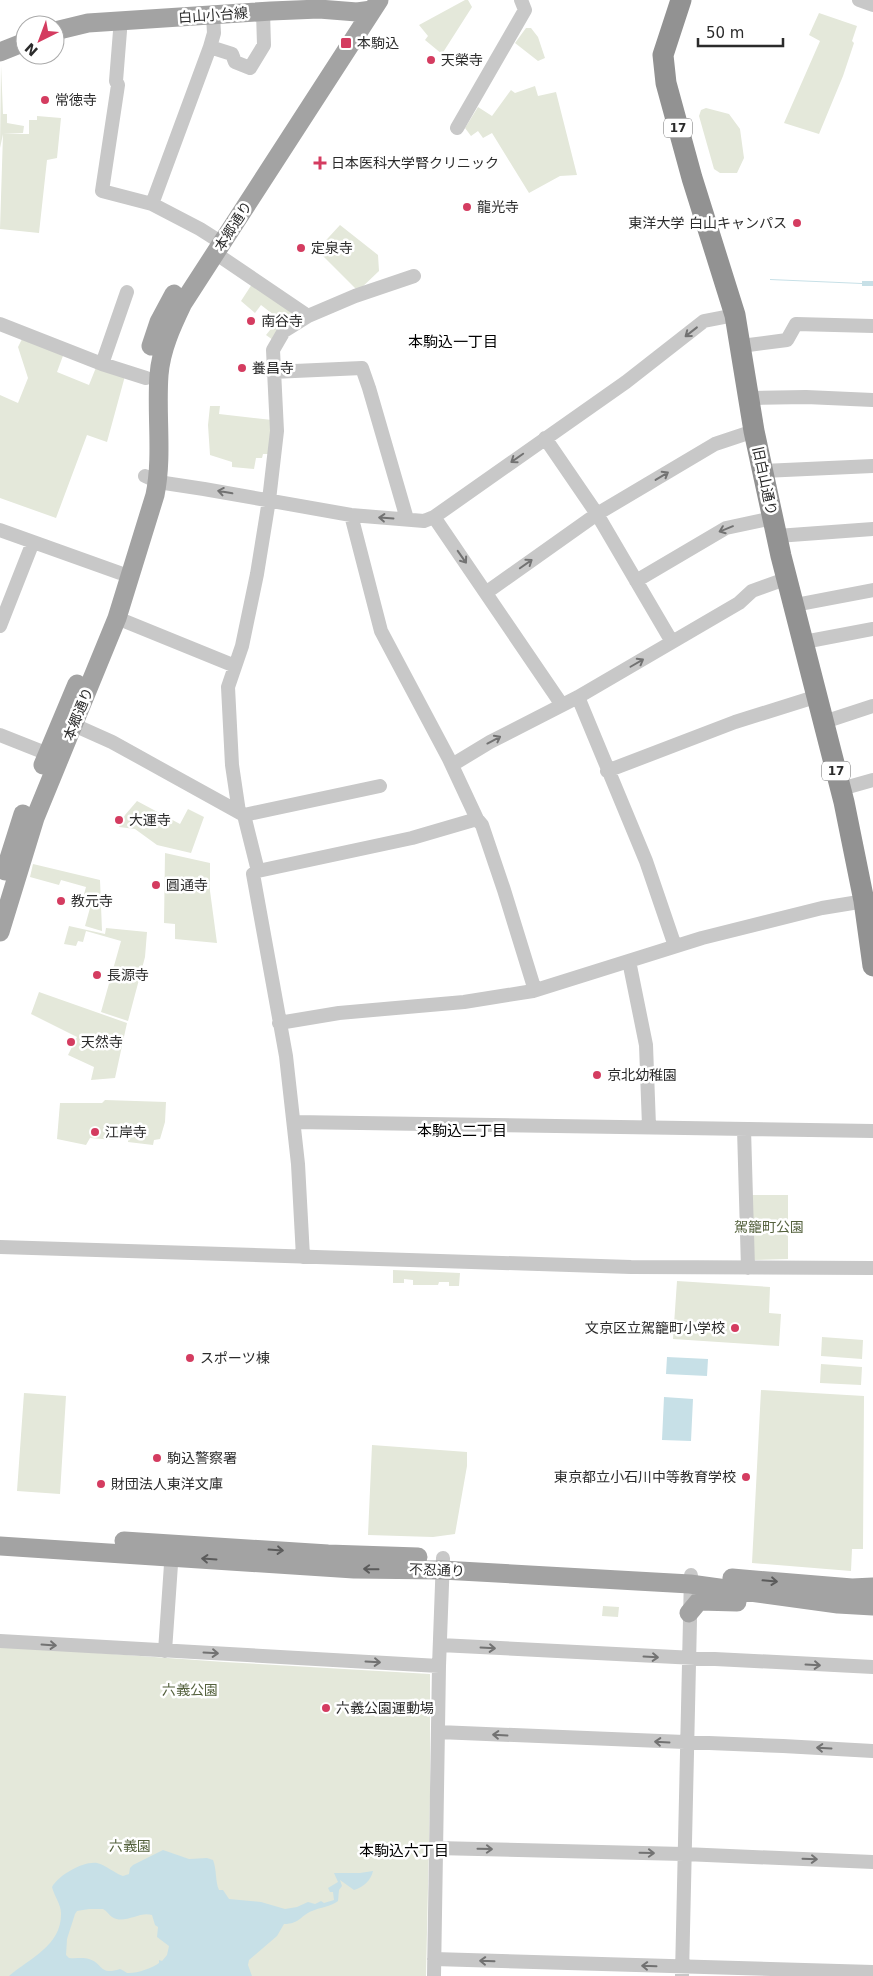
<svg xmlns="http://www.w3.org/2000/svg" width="873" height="1976" font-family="'DejaVu Sans','Noto Sans JP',sans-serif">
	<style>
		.green { fill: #e4e8da }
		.water { fill: #c7e0e7; fill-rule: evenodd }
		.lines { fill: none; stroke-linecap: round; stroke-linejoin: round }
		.minor { stroke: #c8c8c8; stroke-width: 14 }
		.major { stroke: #a3a3a3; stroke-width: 19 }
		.highway { stroke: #929292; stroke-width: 21 }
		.oneway { stroke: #727272 }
		.oneway2 { stroke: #5b5b5b }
		.poi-dot { fill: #d43c60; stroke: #fff; stroke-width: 2 }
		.labels { text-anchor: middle; stroke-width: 5; stroke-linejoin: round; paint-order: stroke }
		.shield { fill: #fff; stroke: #6b6b6b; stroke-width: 1 }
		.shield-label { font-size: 12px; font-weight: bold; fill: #2b2b2b }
		.street-label { font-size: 14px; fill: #2b2b2b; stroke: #fff }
		.poi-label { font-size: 14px; fill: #2b2b2b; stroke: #fff; text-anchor: start }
		.park-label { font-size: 14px; fill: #55623e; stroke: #fff }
		.neighbourhood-label { font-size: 15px; fill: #000; stroke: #fff }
	</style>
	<rect width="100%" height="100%" fill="#fff"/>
	<path class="green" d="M465,0H468L472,7L442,54L425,40L428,36L419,25Z
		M819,13L857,26L852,41L854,43L843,76L819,134L784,123L820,41L809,35Z
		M526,28H531L538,37L545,58L538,61L515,43Z
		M1,65L3,114H7V123L24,126L23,133L3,134H29V120H37V116L61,118L57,158L47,160L39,233L0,229L3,134L0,148Z
		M535,86L538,96L556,92L577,175L560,176L529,193L492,133L483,138L478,131L471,136L465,128L478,107L492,116L511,90L515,93Z
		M706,108L729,114L740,129L744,158L737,173H720L714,169L699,116L701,110Z
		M340,225L378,255L379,271L358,291L317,250Z
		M254,281L304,315L273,340L266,335L279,319L261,305L255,313L241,301Z
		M23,337L64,353L57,372L89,385L97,365L125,376L107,442L87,435L56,518L0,498V395L18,403L28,378L18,347Z
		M210,406H220L219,414L272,420L271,454H263L262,458H256L254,469L232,467V462L210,455L208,425Z
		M137,801L180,824L188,809L204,817L191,853L157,845L135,829L119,827L125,815Z
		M165,853L210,863V891L217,943L175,939V924L164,923Z
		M33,864L100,880L102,931L85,926L90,908L81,905L86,887L61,880L59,885L30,877Z
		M69,926L105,934L106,928L147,932L145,957L128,1021L101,1012L121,941L86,931L83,942L78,941L76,946L64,944Z
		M39,992L127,1023L115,1078L91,1080L94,1067L68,1055L77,1037L31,1014Z
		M105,1100L166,1102L165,1122L160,1139L154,1140L153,1145L128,1142V1135H115L114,1140L90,1138L86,1145L57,1139L60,1103H102Z
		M751,1195H788V1259L752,1260Z
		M393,1270L460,1273L459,1286H449V1282H439L438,1285H413V1280L404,1279V1283H393Z
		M677,1281L770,1287L769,1313L781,1314L779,1346L673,1339Z
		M822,1337L863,1340L862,1359L821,1356Z
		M821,1364L862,1367L861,1385L820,1383Z
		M761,1390L864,1396L863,1549H852L851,1571L752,1563Z
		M24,1393L66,1396L60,1494L17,1491Z
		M372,1445L467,1452V1466L455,1534L433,1537L368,1535Z
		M603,1606L619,1607L618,1617L602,1616Z
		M0,1646L224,1662L430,1674V1797L426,1976H0Z"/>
	<path class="water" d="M770,279L862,283V281H873V286H862V284L770,280Z
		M667,1357L708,1359L707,1376L666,1374Z
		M664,1397L693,1399L691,1441L662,1440Z
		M163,1850L189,1859L207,1858L213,1860C217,1870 215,1881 219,1890H223L229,1899L261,1902L285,1909L297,1907L308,1902L315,1904L321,1901L324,1903L334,1900L333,1892H330L328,1888L338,1882L334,1873H360L373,1871C371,1880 364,1887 354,1890L340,1880L342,1886L339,1890L338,1901C330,1907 321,1907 312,1911C301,1915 300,1924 284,1924L277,1936L249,1960L248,1965L252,1976H9C30,1958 62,1945 61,1913C61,1904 54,1896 52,1887C59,1875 83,1861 97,1863C106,1865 114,1873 123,1876L129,1874L130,1868L133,1865ZM89,1909H103C107,1911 109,1915 112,1917C125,1925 139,1911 152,1915L155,1925L158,1927L157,1937L169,1946L167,1955L162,1961L159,1960V1963C153,1968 135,1974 127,1973C125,1972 123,1970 120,1969C99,1976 103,1963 89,1959C82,1957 76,1959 69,1958L66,1955L67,1939L75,1914L77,1911Z"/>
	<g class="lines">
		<path class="minor" d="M859,0L873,5
			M120,21V31L116,81L118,85L102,191L152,204L200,229L222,243
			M210,47L232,54L235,62L250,68L264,45L263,12
			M457,128L525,10L521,0
			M152,204L210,47L214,33L213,15
			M215,253L308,316
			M0,324L102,364L146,378
			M741,346L787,340L796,324L873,326
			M102,364L127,292
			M272,372L362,368L369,388L407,519
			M750,398L806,397L873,400
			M545,438L597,514L672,642
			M763,471L873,466
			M145,476L158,482L204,489L351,515L424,521L434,517L626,382L704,321L735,315
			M351,515L381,631L449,759L477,819L482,825L504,890L533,984V991
			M434,517L562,705
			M0,530L120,573
			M777,536L873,529
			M636,581L726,528L773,518
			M487,592L597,514L715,444L754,431
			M795,605L873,590
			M117,618L235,666
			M0,626L33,542
			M804,642L873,629
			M578,697L646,861L675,946
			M65,721L112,742L244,815L258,871
			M824,722L873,706
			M0,735L48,754
			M452,765L490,742L578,697L739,603L752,591L788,578
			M607,771L735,722L818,696
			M841,789L873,780
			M239,812L232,765L228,687L242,646L257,574L269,500L277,431L273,350L284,331L308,316L355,296L414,276
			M244,815L380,786
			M629,961L646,1045L649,1126
			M279,1023L339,1013L464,1002L533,991L702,938L822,908L871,900
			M294,1122L873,1131
			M744,1129L748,1268
			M0,1247L631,1267L873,1268
			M303,1257L298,1164L286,1056L253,874L258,871L412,838L477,819
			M0,1641L439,1666
			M440,1645L873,1667
			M165,1651L172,1550
			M438,1732L783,1746L873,1751
			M436,1848L684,1854L873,1862
			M434,1959L873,1972
			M682,1975L691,1575
			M434,1976L439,1666L443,1558"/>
		<path class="major" d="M55,31L88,23L271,11L319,9L357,12L372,10
			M0,52L25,42
			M151,346L159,322L174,294
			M43,765L77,684
			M5,871L23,814
			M0,932L35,818L117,618L155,495C163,456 156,415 159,375C161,349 172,326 183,303L379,0
			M124,1541L328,1554L418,1557
			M0,1546L354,1569L442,1570L690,1584L838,1604L873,1606
			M732,1578L852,1588L873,1587
			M689,1613L699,1601L737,1602"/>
		<path class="highway" d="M681,0L663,55L666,83L692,178L735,315L754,431L781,556L844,802L864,901L873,966"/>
	</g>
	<defs><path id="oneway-shaft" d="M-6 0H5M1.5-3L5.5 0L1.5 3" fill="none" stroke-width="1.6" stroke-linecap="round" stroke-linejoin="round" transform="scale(1.25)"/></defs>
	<g class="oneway">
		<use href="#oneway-shaft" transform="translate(691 332) rotate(142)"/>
		<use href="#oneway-shaft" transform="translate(517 458) rotate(145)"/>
		<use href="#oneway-shaft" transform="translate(662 476) rotate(-31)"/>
		<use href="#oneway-shaft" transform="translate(225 492) rotate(-170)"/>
		<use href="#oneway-shaft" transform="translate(386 518) rotate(-176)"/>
		<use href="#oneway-shaft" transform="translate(726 529) rotate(158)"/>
		<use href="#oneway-shaft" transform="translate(462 557) rotate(55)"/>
		<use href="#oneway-shaft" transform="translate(526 564) rotate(-35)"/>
		<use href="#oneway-shaft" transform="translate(637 663) rotate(-30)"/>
		<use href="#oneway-shaft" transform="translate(494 740) rotate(-28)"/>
		<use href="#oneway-shaft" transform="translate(49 1645) rotate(4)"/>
		<use href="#oneway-shaft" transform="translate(488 1648) rotate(3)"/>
		<use href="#oneway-shaft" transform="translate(211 1653) rotate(3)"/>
		<use href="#oneway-shaft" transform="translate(651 1657) rotate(3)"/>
		<use href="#oneway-shaft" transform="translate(373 1662) rotate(3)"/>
		<use href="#oneway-shaft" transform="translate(813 1665) rotate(3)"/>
		<use href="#oneway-shaft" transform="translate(500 1735) rotate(-177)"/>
		<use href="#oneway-shaft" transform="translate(662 1742) rotate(-177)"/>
		<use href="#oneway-shaft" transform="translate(824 1748) rotate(-177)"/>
		<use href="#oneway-shaft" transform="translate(485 1849) rotate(1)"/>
		<use href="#oneway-shaft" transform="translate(647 1853) rotate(1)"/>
		<use href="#oneway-shaft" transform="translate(810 1859) rotate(2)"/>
		<use href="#oneway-shaft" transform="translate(487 1961) rotate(-178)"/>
		<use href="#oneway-shaft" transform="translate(649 1966) rotate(-178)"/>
	</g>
	<g class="oneway2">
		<use href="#oneway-shaft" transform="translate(276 1550) rotate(4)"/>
		<use href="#oneway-shaft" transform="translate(209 1559) rotate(-176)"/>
		<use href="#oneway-shaft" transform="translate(371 1569) rotate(-179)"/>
		<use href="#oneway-shaft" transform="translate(770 1581) rotate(5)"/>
	</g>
	<g class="poi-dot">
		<rect x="340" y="37" width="12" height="12" rx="2.5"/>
		<circle cx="431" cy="60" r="5"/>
		<circle cx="45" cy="100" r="5"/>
		<path d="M317.5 155.5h5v5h5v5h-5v5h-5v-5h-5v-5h5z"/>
		<circle cx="467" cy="207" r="5"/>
		<circle cx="797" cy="223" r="5"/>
		<circle cx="301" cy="248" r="5"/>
		<circle cx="251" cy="321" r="5"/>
		<circle cx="242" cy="368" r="5"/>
		<circle cx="119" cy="820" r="5"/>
		<circle cx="156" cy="885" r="5"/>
		<circle cx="61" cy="901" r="5"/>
		<circle cx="97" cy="975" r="5"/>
		<circle cx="71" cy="1042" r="5"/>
		<circle cx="597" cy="1075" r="5"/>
		<circle cx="95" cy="1132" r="5"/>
		<circle cx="735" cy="1328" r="5"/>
		<circle cx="190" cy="1358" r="5"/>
		<circle cx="157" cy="1458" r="5"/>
		<circle cx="746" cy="1477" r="5"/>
		<circle cx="101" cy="1484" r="5"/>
		<circle cx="326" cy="1708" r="5"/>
	</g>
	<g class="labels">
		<g class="shield">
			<rect x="664" y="118.5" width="28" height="19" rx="4"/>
			<rect x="822" y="761.5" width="28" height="19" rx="4"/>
		</g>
		<g class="shield-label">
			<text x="678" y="132">17</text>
			<text x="836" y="775">17</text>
		</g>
		<g class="street-label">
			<text transform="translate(213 15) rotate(-4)" y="5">白山小台線</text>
			<text transform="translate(233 226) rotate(-57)" y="5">本郷通り</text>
			<text transform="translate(765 481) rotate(78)" y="5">旧白山通り</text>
			<text transform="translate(78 714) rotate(-68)" y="5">本郷通り</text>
			<text transform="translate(437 1570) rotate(2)" y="5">不忍通り</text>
		</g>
		<g class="poi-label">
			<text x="357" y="48">本駒込</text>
			<text x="441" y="65">天榮寺</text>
			<text x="55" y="105">常徳寺</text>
			<text x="331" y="168">日本医科大学腎クリニック</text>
			<text x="477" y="212">龍光寺</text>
			<text x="787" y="228" text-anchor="end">東洋大学 白山キャンパス</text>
			<text x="311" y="253">定泉寺</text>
			<text x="261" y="326">南谷寺</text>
			<text x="252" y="373">養昌寺</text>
			<text x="129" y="825">大運寺</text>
			<text x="166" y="890">圓通寺</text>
			<text x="71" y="906">教元寺</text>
			<text x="107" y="980">長源寺</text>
			<text x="81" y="1047">天然寺</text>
			<text x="607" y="1080">京北幼稚園</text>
			<text x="105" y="1137">江岸寺</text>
			<text x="725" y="1333" text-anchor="end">文京区立駕籠町小学校</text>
			<text x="200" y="1363">スポーツ棟</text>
			<text x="167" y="1463">駒込警察署</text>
			<text x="736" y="1482" text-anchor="end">東京都立小石川中等教育学校</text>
			<text x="111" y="1489">財団法人東洋文庫</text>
			<text x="336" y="1713">六義公園運動場</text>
		</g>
		<g class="park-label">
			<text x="769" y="1232">駕籠町公園</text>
			<text x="190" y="1695">六義公園</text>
			<text x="130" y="1851">六義園</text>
		</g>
		<g class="neighbourhood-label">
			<text x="453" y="347">本駒込一丁目</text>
			<text x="462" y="1136">本駒込二丁目</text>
			<text x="404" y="1856">本駒込六丁目</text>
		</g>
	</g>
	<g transform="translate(40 40) rotate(222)"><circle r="24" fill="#ffffff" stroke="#aaaaaa"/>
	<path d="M0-4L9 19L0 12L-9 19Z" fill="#d43c60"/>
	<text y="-8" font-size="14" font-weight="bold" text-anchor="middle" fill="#2b2b2b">N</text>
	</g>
	<path d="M698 38v8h85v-8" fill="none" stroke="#2b2b2b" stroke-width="2.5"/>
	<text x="706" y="38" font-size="15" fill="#2b2b2b" stroke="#ffffff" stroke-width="4" paint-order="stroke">50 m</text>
</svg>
